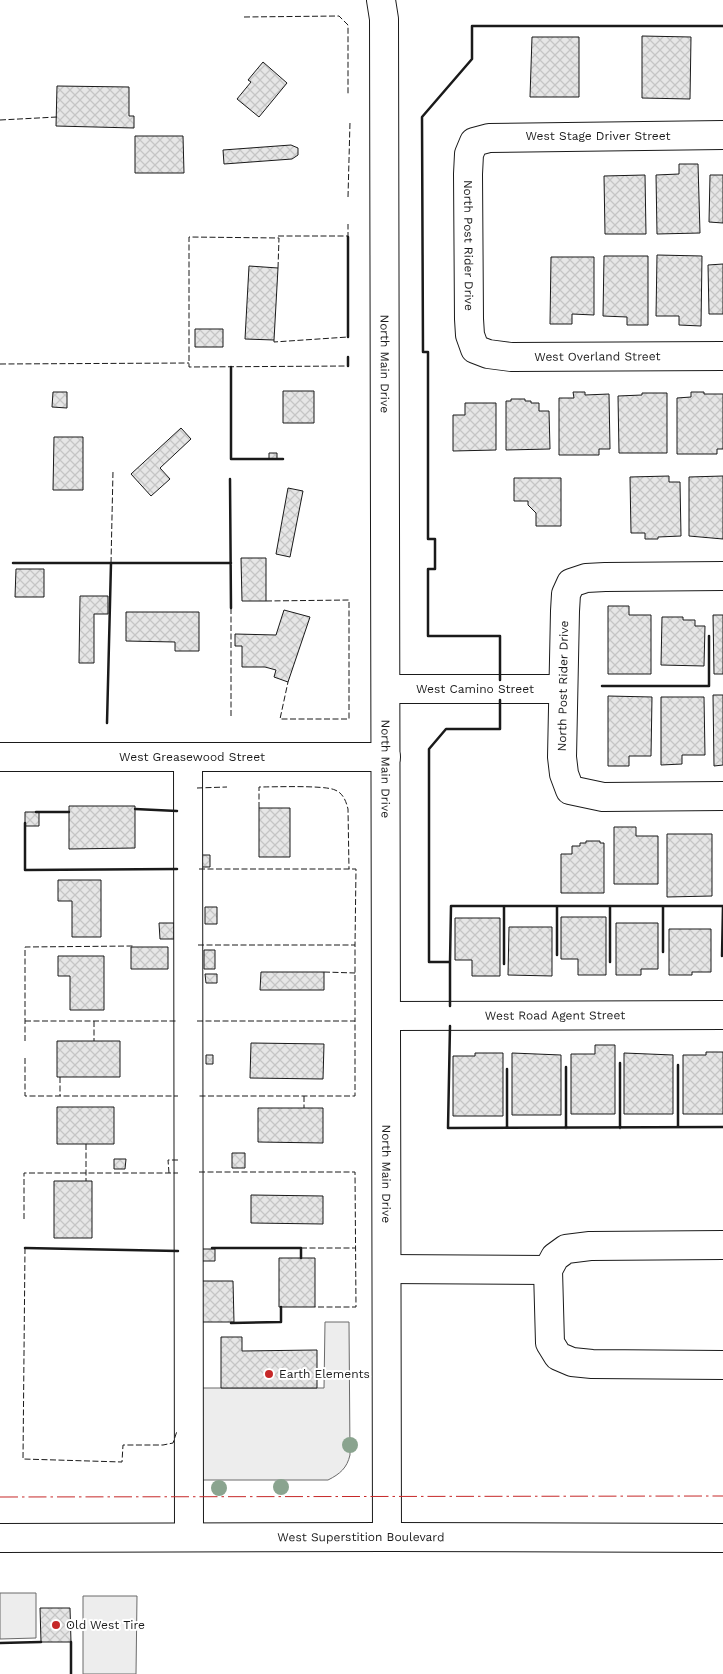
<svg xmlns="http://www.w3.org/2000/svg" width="723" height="1674" font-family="'Work Sans',sans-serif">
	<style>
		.pitch { fill: #ededed; stroke: #6a6a6a }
		.building { fill: url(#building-cross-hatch); stroke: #1a1a1a }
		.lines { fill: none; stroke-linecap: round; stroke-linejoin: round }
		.minor-casing { stroke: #1a1a1a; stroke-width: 30 }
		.major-casing { stroke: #1a1a1a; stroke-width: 30 }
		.minor { stroke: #fff; stroke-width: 28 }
		.major { stroke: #fff; stroke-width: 28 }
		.fence { stroke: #1a1a1a; stroke-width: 1; stroke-dasharray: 6 2.5; stroke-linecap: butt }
		.wall { stroke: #1a1a1a; stroke-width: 2.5 }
		.power { stroke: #c62828; stroke-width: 1; stroke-dasharray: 18 4 2.5 4; stroke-linecap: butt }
		.tree { fill: #8aa48f }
		.poi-dot { fill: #c62828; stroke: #fff; stroke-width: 2 }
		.labels { text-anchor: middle; stroke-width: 4; stroke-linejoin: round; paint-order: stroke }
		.street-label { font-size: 12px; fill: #1a1a1a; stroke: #fff }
		.poi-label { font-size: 12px; fill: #1a1a1a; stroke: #fff; text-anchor: start }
	</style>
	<defs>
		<pattern id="building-cross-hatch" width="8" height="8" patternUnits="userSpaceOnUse" patternTransform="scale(1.25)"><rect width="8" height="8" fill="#e6e6e6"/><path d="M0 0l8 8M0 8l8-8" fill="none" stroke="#c5c5c5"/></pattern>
	</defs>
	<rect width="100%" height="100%" fill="#fff"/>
	<path class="pitch" d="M325,1322H349L350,1455C347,1468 340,1474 328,1480H201V1388H324Z
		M0,1593H36V1638L0,1639Z
		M83,1596H137L136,1674H83Z"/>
	<path class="building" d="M642,36L691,37L690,99L642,98Z
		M532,37H579V97H530Z
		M263,62L287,83L259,117L237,99L251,82L248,80Z
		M57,86L129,87V116H134V128L56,126Z
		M135,136H183L184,173H135Z
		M291,145L298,148V155L292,159L224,164L223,150Z
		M679,164H698L700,233L657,234L656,175L679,174Z
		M645,175L646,234H605L604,176Z
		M710,175H723V223L709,222Z
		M657,255L702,256L701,326L679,325V316H656Z
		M604,256H648V325H627V317L603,316Z
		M551,257H594V315L572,314V324H550Z
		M723,264V314H709L708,265Z
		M249,266L278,268L274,340L245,339Z
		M195,329H223V347H195Z
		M283,391H314V423H283Z
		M53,392H67V408L52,407Z
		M573,392H585V395L609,394L610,449H599V455H559V398H574Z
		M691,392H704V394H723V449H717V454H677V398L691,397Z
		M642,393H667V453H619L618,396L642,395Z
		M511,399H525V401H531V403H539V411H549L550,449L506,450V401H511Z
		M465,403H496V450L453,451V415H465Z
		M181,428L191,439L160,468L170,479L151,496L131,474Z
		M54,437H83V490H53Z
		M269,453H277V459H269Z
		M669,476V482H680L681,536L658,537V539H645V533H631L630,477Z
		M723,476V539L689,536V477Z
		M514,478H561V526H536V513L528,505V501H514Z
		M288,488L303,491L290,557L276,554Z
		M241,558H266V601H242Z
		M16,569H44V597H15Z
		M80,596H108V614H94V663H79Z
		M608,606H629V615H651V674H608Z
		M284,610L310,617L288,682L274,677L276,670L265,667H242V646H235V634L276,635Z
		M126,612H199V651H175V642L126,641Z
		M713,615H723V674H714Z
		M662,617H683V620H695V626H705L704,666L661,665Z
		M713,695H723V765L714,766Z
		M608,696L652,697L651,756H629V766H608Z
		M661,697H704L705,755H682V764L661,765Z
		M69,806H135V848L69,849Z
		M259,808H290V857H259Z
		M25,812H39V826H25Z
		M614,827H636V836H658V884H614Z
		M667,834H712V896L667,897Z
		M586,841H600V843H604V893H561V854H572V846H580V843H586Z
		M198,855H210V867H198Z
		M58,880H101V937H72V901H58Z
		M205,907H217V924H205Z
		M561,917H606V975H578V959H561Z
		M455,918H500V976H472V960H455Z
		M159,923H174V939H160Z
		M616,923H658V969H641V975H616Z
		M509,927H552V976L508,975Z
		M669,929H711V972H692V975H669Z
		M131,947H168V969H131Z
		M204,950H215V969H204Z
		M58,956H104V1010H70V976H58Z
		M261,972H324V990H260Z
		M205,974H217V983H206Z
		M57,1041H120V1077H57Z
		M251,1043L324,1044L323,1079L250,1078Z
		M595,1045H615V1114H571V1054H595Z
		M706,1052H723V1114H683V1055H706Z
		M475,1053H503V1116H453V1056H475Z
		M512,1053L561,1055V1115H512Z
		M624,1053L673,1055V1114H624Z
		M206,1055H213V1064H206Z
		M57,1107H114V1144H57Z
		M258,1108H323V1143L258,1142Z
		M232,1153H245V1168H232Z
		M114,1159H126L125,1169H114Z
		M54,1181H92V1238H54Z
		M251,1195L323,1196V1224L251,1223Z
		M198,1249H215V1261H198Z
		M279,1258H315V1307H279Z
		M200,1281H233L234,1322H200Z
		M221,1337H242V1351L317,1350V1388H221Z
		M40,1608H70L71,1642H41Z"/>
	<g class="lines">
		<defs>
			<g id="minor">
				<path id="s1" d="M381,0L384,19L387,1537"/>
				<path id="s2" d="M723,135L489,138L474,142L469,154L468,174L469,319L470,335L475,349L488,354L511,357L723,356"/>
				<path d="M723,576L605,577L586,578L571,583L566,594L565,611L562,757L564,774L570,790L603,797L723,796"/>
				<path id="s3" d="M386,689H563"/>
				<path id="s4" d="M0,757H386"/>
				<path d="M188,757L189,1537"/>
				<path id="s5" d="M386,1016L723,1015"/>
				<path d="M723,1245L590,1246L566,1249L555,1257L548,1270L550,1343L558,1356L572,1362L592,1364L723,1365"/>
				<path d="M387,1269L548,1270"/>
			</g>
			<g id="major">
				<path id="s6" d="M0,1538L387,1537L723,1538"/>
			</g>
		</defs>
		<use href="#minor" class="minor-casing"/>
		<use href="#major" class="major-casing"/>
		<use href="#minor" class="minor"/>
		<use href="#major" class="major"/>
		<path class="fence" d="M244,17L339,16L348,25V95
			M0,120L57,117
			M348,197L350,122
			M278,236H348V224
			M278,268L279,238L189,237V367L348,366
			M274,340V342L348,337
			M0,364L189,363
			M111,563L113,471
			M266,601L349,600V719H280L288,682
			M231,608V716
			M197,788L227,787
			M259,808V787C273,787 325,785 335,790C343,793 346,801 348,809L349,869
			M199,869H356L355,945
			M198,945H355V1021
			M324,972L355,973
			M25,1021H178
			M94,1021V1041
			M197,1021H355V1096H198
			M25,1041V947L133,946
			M25,1058V1096H178
			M60,1077V1096
			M304,1096V1108
			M86,1144V1181
			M199,1172H355L356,1307H315
			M169,1173L168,1160H178
			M24,1219V1173H178
			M25,1248L23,1459L122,1462L123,1445H163L173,1443L177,1431
			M301,1248H355"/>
		<path class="wall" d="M348,237V337
			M348,357V366
			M231,367V459H283
			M230,479L231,608
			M13,563H231
			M500,680V636H428V569H435V539H428V352H423L422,117L472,59V26H723
			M602,686H709V636
			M107,723L111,563
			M135,809L177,811
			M36,812H69
			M25,823V870L177,869
			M504,906V964
			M557,906V955
			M610,906V962
			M663,906V952
			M450,962L451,906H723L722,956
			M450,1006V962H429V749L446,729H500V700
			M450,1026L448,1128L723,1127
			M620,1063V1128
			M678,1065V1127
			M566,1067V1128
			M507,1069V1128
			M25,1248L178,1251
			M212,1248H301V1258
			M231,1323L281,1322V1307
			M71,1642V1674
			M0,1643L41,1642"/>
		<path class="power" d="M0,1497L723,1496"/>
	</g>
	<g class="tree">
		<circle cx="350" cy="1445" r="8"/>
		<circle cx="281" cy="1487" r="8"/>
		<circle cx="219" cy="1488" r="8"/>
	</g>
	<g class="poi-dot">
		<circle cx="269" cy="1374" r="5"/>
		<circle cx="56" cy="1625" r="5"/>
	</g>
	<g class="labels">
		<g class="street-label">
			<text x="598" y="140">West Stage Driver Street</text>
			<text dy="4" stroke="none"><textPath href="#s2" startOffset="354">North Post Rider Drive</textPath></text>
			<text dy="4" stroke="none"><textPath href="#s2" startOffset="582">West Overland Street</textPath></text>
			<text dy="4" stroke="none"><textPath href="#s1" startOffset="364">North Main Drive</textPath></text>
			<text transform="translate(563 686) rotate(-89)" y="4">North Post Rider Drive</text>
			<text dy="4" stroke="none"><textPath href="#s3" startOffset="89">West Camino Street</textPath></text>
			<text dy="4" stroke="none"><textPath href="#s4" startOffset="192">West Greasewood Street</textPath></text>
			<text dy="4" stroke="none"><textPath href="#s1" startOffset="769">North Main Drive</textPath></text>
			<text dy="4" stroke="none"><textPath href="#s5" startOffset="169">West Road Agent Street</textPath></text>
			<text dy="4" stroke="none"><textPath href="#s1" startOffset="1174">North Main Drive</textPath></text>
			<text dy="4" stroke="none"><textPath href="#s6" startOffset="361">West Superstition Boulevard</textPath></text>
		</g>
		<g class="poi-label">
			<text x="279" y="1378">Earth Elements</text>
			<text x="66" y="1629">Old West Tire</text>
		</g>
	</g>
</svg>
